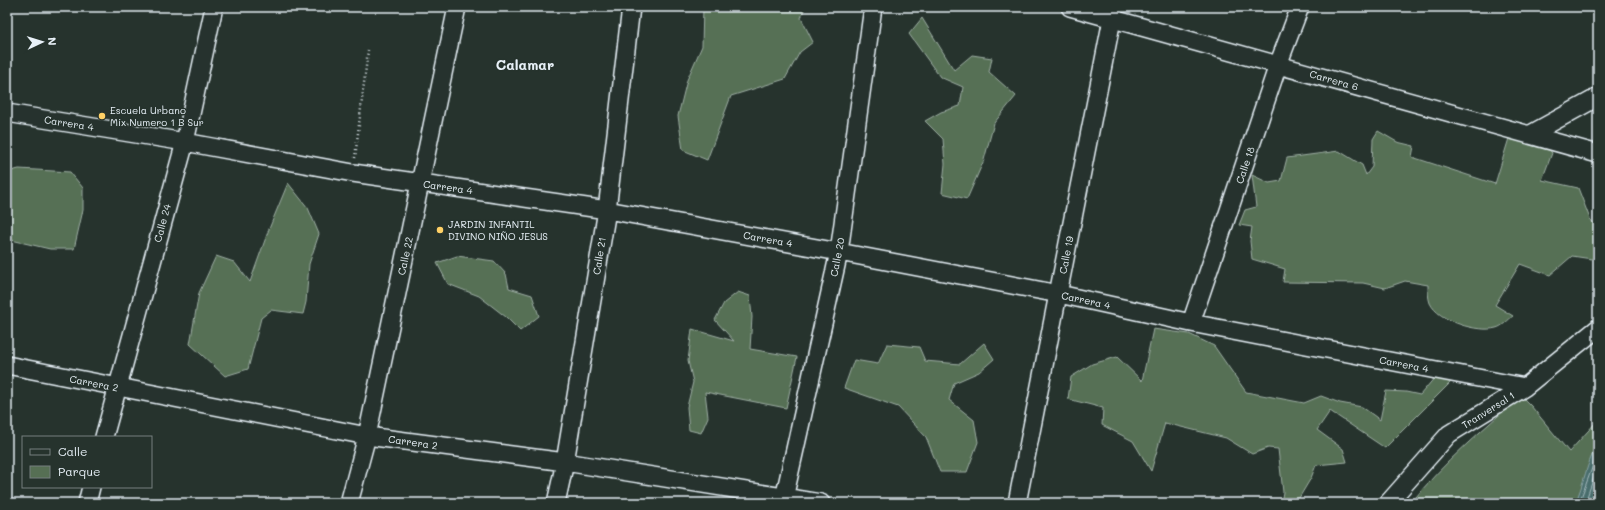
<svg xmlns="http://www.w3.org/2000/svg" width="1605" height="510" font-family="Mali,sans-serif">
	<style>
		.green { fill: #566f54; stroke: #9fb0a6 }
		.water { fill: #486d6c; stroke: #88a2a4 }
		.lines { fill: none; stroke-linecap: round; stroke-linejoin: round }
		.shore { stroke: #a8bcc0; stroke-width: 1 }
		.minor-casing { stroke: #e8f1f8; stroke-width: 20 }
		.path { stroke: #e8f1f8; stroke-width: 2.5; stroke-dasharray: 1 3; stroke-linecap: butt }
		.minor { stroke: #26332d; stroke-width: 17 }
		.poi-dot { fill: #ffd166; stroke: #26332d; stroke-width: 1.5 }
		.labels { text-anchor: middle; stroke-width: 3; stroke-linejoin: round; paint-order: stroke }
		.street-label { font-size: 10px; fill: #e8f1f8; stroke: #26332d }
		.poi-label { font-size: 10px; fill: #e8f1f8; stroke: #26332d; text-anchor: start }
		.district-label { font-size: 14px; font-weight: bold; fill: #e8f1f8; stroke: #26332d }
	</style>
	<rect width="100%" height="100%" fill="#26332d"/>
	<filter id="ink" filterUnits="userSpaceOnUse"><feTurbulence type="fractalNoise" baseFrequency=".025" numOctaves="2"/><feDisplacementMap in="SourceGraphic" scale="8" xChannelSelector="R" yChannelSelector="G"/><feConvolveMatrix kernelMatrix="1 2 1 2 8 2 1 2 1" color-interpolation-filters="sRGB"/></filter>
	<g filter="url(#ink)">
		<path class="green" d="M703,7H805L801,18L813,42L800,52L785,79L731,96L707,160L683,150L678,116L687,80L702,46Z
			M922,18L954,70L972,55L992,58L989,72L1016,96L994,123L984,160L967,199L942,193L945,164L943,139L925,121L941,112L960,106L963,87L940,77L909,34Z
			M1378,131L1397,142L1414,146L1412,157L1495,184L1510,135L1543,142L1552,153L1542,180L1578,188L1590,219L1598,228V252L1592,259L1572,256L1550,275L1520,264L1495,305L1513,316C1509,319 1502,327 1496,328C1478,333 1438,321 1430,303C1428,298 1428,290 1428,285L1405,281L1385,288L1363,283L1283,282L1285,269L1252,259L1250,241L1252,227L1239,225L1245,210L1256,207L1252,175L1269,183L1281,181L1287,158L1339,151L1362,165L1366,175L1372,167L1373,139Z
			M19,169L70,172L83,188V210L74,249H50L7,239V172Z
			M288,183L308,208L319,234L309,264L306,302L303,314L271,310L261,318L248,369L225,376L190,344L199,293L216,256L234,262L250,282L269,229Z
			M457,256L494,261L506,274L509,288L532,295L539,316L520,331L506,317L479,296L448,284L437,263Z
			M738,292L750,296L752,317L750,349L797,357L786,408L705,392L708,417L701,433L689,430L687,407L693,382L688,361L692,329L734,341L715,320L724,303Z
			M1153,329L1189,334L1214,346L1246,392L1304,403L1321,396L1340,403L1362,407L1380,420L1386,391L1406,392L1420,395L1436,376L1453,380L1385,448L1330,411L1317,430L1343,449L1347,462L1316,465L1311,478L1296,503H1281L1283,492L1278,449L1268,448L1252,454L1226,438L1165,423L1151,471L1133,441L1102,425L1103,408L1068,399L1071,377L1092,364L1117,357L1142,381Z
			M984,343L994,359L979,372L954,383L949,400L974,420L978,442L967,472H940L926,437L898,407L844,388L854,360L878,364L887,344L919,347L925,361L960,364Z
			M1521,396L1531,406L1569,452L1598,420V445L1593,452L1580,493L1575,503H1411C1443,463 1482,430 1521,396Z"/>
		<path class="water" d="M1598,445V503H1575C1584,485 1586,462 1598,445Z"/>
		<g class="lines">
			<path class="shore" d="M1579,503L1598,452
				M1585,503L1598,465"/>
			<defs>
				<path id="minor" d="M1070,7L1598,154
					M7,113L185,142L353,173L607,210L839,252L1059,294L1191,323L1525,387
					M1529,135L1598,97
					M1191,323L1278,65L1300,7
					M7,365L367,436L565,462L821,503
					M104,437L185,142L214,7
					M87,503L91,487
					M349,503L367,436L457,7
					M556,503L565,462L607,210L631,7
					M783,503L839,252L873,7
					M1017,503L1114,9
					M1388,503L1449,434L1525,387L1598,328"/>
			</defs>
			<use href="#minor" class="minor-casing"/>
			<path class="path" d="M355,158L368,50"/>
			<use href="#minor" class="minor"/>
		</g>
	</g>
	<g class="poi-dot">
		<circle cx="102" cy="116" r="4"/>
		<circle cx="440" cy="230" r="4"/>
	</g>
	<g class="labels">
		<g class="street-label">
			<text transform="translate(1334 80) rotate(16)" y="4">Carrera 6</text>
			<text transform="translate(69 123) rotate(9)" y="4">Carrera 4</text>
			<text transform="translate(1245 165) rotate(-71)" y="4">Calle 18</text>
			<text transform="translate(448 187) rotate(8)" y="4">Carrera 4</text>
			<text transform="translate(162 223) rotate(-75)" y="4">Calle 24</text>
			<text transform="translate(768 239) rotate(10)" y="4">Carrera 4</text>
			<text transform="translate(1066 255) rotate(-79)" y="4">Calle 19</text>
			<text transform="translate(405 256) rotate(-78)" y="4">Calle 22</text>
			<text transform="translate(599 256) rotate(-81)" y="4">Calle 21</text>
			<text transform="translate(837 257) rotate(-79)" y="4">Calle 20</text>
			<text transform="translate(1086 300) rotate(12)" y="4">Carrera 4</text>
			<text transform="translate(1404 364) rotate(11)" y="4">Carrera 4</text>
			<text transform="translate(94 383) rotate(11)" y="4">Carrera 2</text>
			<text transform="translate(1488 410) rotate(-32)" y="4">Tranversal 1</text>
			<text transform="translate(413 442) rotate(8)" y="4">Carrera 2</text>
		</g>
		<g class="poi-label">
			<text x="110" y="114">Escuela Urbano<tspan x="110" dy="12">Mix Numero 1 B Sur</tspan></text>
			<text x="448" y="228">JARDIN INFANTIL<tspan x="448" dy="12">DIVINO NIÑO JESUS</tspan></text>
		</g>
		<g class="district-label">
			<text x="525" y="70">Calamar</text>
		</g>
	</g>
	<rect width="1605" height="510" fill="none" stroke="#26332d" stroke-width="24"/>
	<rect x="12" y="12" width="1581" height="486" fill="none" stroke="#e8f1f8" stroke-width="1.5" filter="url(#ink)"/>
	<rect x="22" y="436" width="130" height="52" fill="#26332d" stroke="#747f7e"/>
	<rect x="30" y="449" width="20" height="6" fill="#26332d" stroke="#747f7e"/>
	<text x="58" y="456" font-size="12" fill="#e8f1f8">Calle</text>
	<rect x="30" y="466" width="20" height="12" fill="#566f54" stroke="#747f7e"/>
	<text x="58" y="476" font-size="12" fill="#e8f1f8">Parque</text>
	<g transform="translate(42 42) rotate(86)" stroke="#26332d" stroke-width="3" paint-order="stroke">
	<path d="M0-3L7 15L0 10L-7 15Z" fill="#e8f1f8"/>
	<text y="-6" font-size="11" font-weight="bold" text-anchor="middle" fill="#e8f1f8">N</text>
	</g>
</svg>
